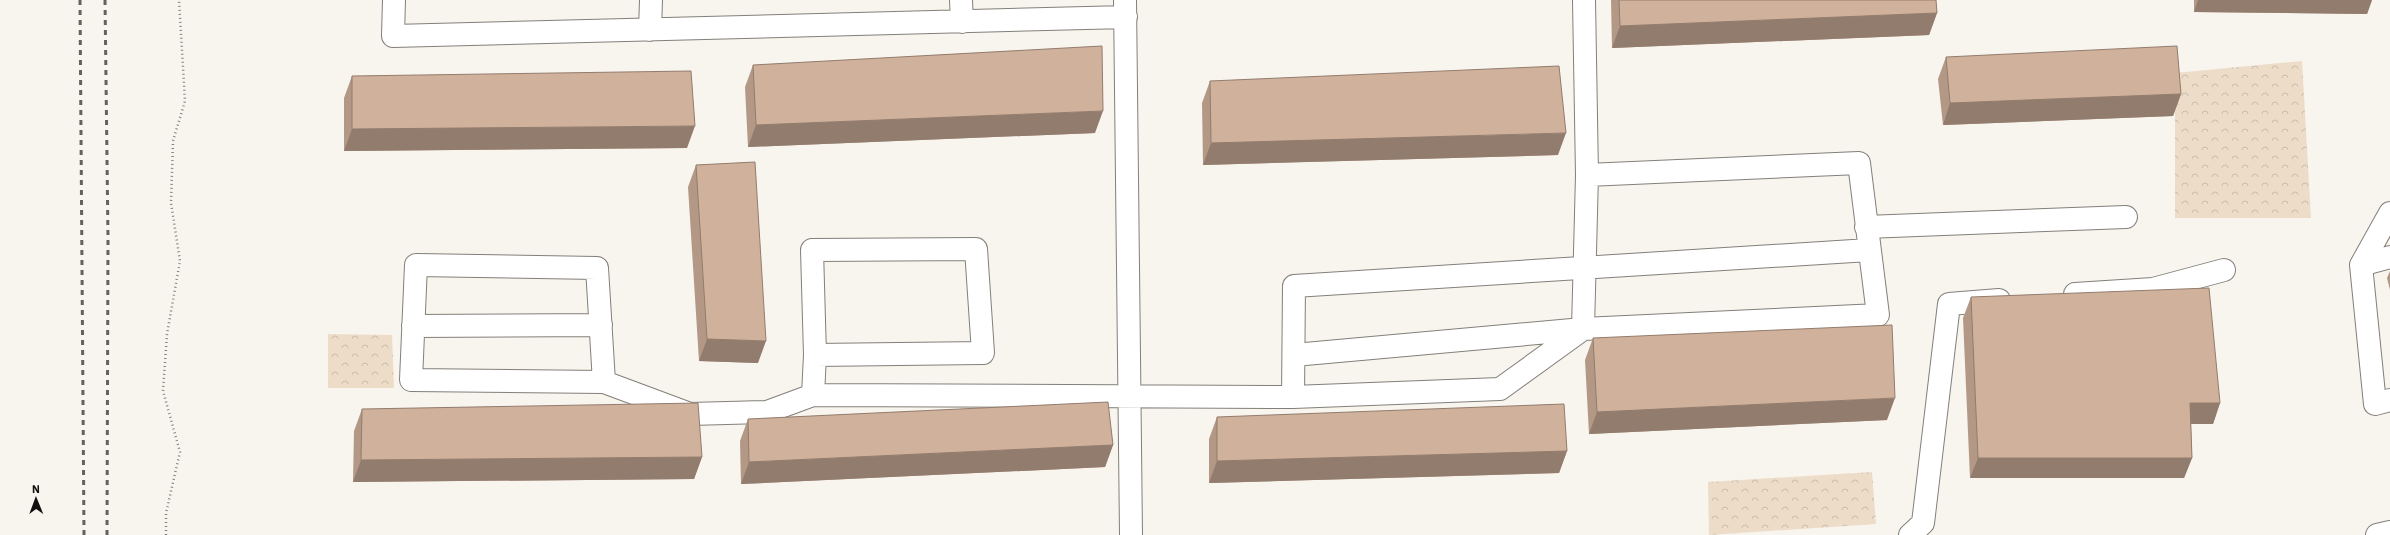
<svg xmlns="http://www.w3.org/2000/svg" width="2390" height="535" font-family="'IBM Plex Sans',sans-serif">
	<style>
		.park { fill: url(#park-crowns) }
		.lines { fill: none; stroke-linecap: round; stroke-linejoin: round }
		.minor-casing { stroke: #837f7a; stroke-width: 24 }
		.major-casing { stroke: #837f7a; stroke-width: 24 }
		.path { stroke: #84827e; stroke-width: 2.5; stroke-dasharray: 1 3; stroke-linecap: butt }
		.minor { stroke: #fff; stroke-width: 22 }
		.major { stroke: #fff; stroke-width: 22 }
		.rail { stroke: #64625e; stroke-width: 3; stroke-dasharray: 5 5; stroke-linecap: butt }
		.wall { fill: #b39886 }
		.shaded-wall { fill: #927c6d }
		.building { fill: #d0b19c; stroke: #927c6d }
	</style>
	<defs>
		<pattern id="park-crowns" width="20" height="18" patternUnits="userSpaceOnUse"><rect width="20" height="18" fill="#edddc8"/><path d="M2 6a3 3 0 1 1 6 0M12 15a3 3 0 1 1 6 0" fill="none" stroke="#cabdab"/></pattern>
	</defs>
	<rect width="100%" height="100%" fill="#f8f4ee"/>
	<path class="park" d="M2302,61L2311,218H2175V73Z
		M328,334L392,335L394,388H328Z
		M1872,472L1876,524L1709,535L1708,482Z"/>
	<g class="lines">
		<defs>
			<path id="minor" d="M394,0L393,36L1126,17
				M961,0L962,22
				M1125,0L1131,535
				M650,30L651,0
				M2390,213L2361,265L2375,404L2390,400
				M1866,227L2126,217
				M2361,265L2390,257
				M2075,294L2153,289L2224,270
				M413,326L601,325
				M1294,355L1583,329L1878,315L1859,163L1587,175
				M604,382L597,268L416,265L411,380L604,382L690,414L767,412L813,395L1293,397L1500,389L1583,329L1587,175L1584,0
				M813,395L815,355L812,250L976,249L983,353L815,355
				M1293,397L1294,286L1869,250
				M1910,535L1923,523L1949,304L1999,300"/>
			<path id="major" d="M2377,535L2390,532"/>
		</defs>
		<use href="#minor" class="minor-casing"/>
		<use href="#major" class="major-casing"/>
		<path class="path" d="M166,535V513L180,452L163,391L167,334L180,261L171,203L173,141L185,101L179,0"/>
		<use href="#minor" class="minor"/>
		<use href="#major" class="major"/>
		<path class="rail" d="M80,0L84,535
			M105,0L108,238L107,535"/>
	</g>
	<path class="wall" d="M1611,0H1936L1937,13L1929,35L1612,48Z
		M2194,0H2372L2367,14L2194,12Z
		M1946,57L2181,94L2173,116L1943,125L1938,79Z
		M753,65L1095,133L748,147L745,87Z
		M352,76L687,148L344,151V98Z
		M1210,81L1558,155L1203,165L1202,103Z
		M696,165L758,363L699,361L688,187Z
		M2390,271V290L2387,278Z
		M1971,297L2220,403L2213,424H2191L2192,458L2184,478H1970L1963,318Z
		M1593,338L1887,420L1589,434L1585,360Z
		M362,409L702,457L694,479L353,482L354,431Z
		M1217,417L1567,451L1559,473L1209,483V439Z
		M748,419L1113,445L1105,467L741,484L740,441Z"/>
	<path class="shaded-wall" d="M2198,0H2372L2367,14L2194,12Z
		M1937,13L1929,35L1612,48L1620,26Z
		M2181,94L2173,116L1943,125L1950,103Z
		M1103,111L1095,133L748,147L756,125Z
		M695,126L687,148L344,151L352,129Z
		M1566,133L1558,155L1203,165L1211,143Z
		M707,339L766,341L758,363L699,361Z
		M1895,398L1887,420L1589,434L1597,412Z
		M2190,403H2220L2213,424H2182Z
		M1113,445L1105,467L741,484L749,462Z
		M1567,451L1559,473L1209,483L1217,461Z
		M702,457L694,479L353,482L361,460Z
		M1978,458H2192L2184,478H1970Z"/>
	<path class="building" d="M1619,0H1936L1937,13L1620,26Z
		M1102,46L1103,111L756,125L753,65Z
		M2177,46L2181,94L1950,103L1946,57Z
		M1559,66L1566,133L1211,143L1210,81Z
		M691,71L695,126L352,129V76Z
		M755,162L766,341L707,339L696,165Z
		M2209,288L2220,403H2190L2192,458H1978L1971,297Z
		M1892,325L1895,398L1597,412L1593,338Z
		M1108,402L1113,445L749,462L748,419Z
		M698,403L702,457L361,460L362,409Z
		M1564,404L1567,451L1217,461V417Z"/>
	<g transform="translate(36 499) rotate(359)" stroke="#f8f4ee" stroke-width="3" paint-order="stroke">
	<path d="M0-3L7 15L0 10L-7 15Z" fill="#11100e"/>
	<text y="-6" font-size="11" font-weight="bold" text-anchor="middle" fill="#11100e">N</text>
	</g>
</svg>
